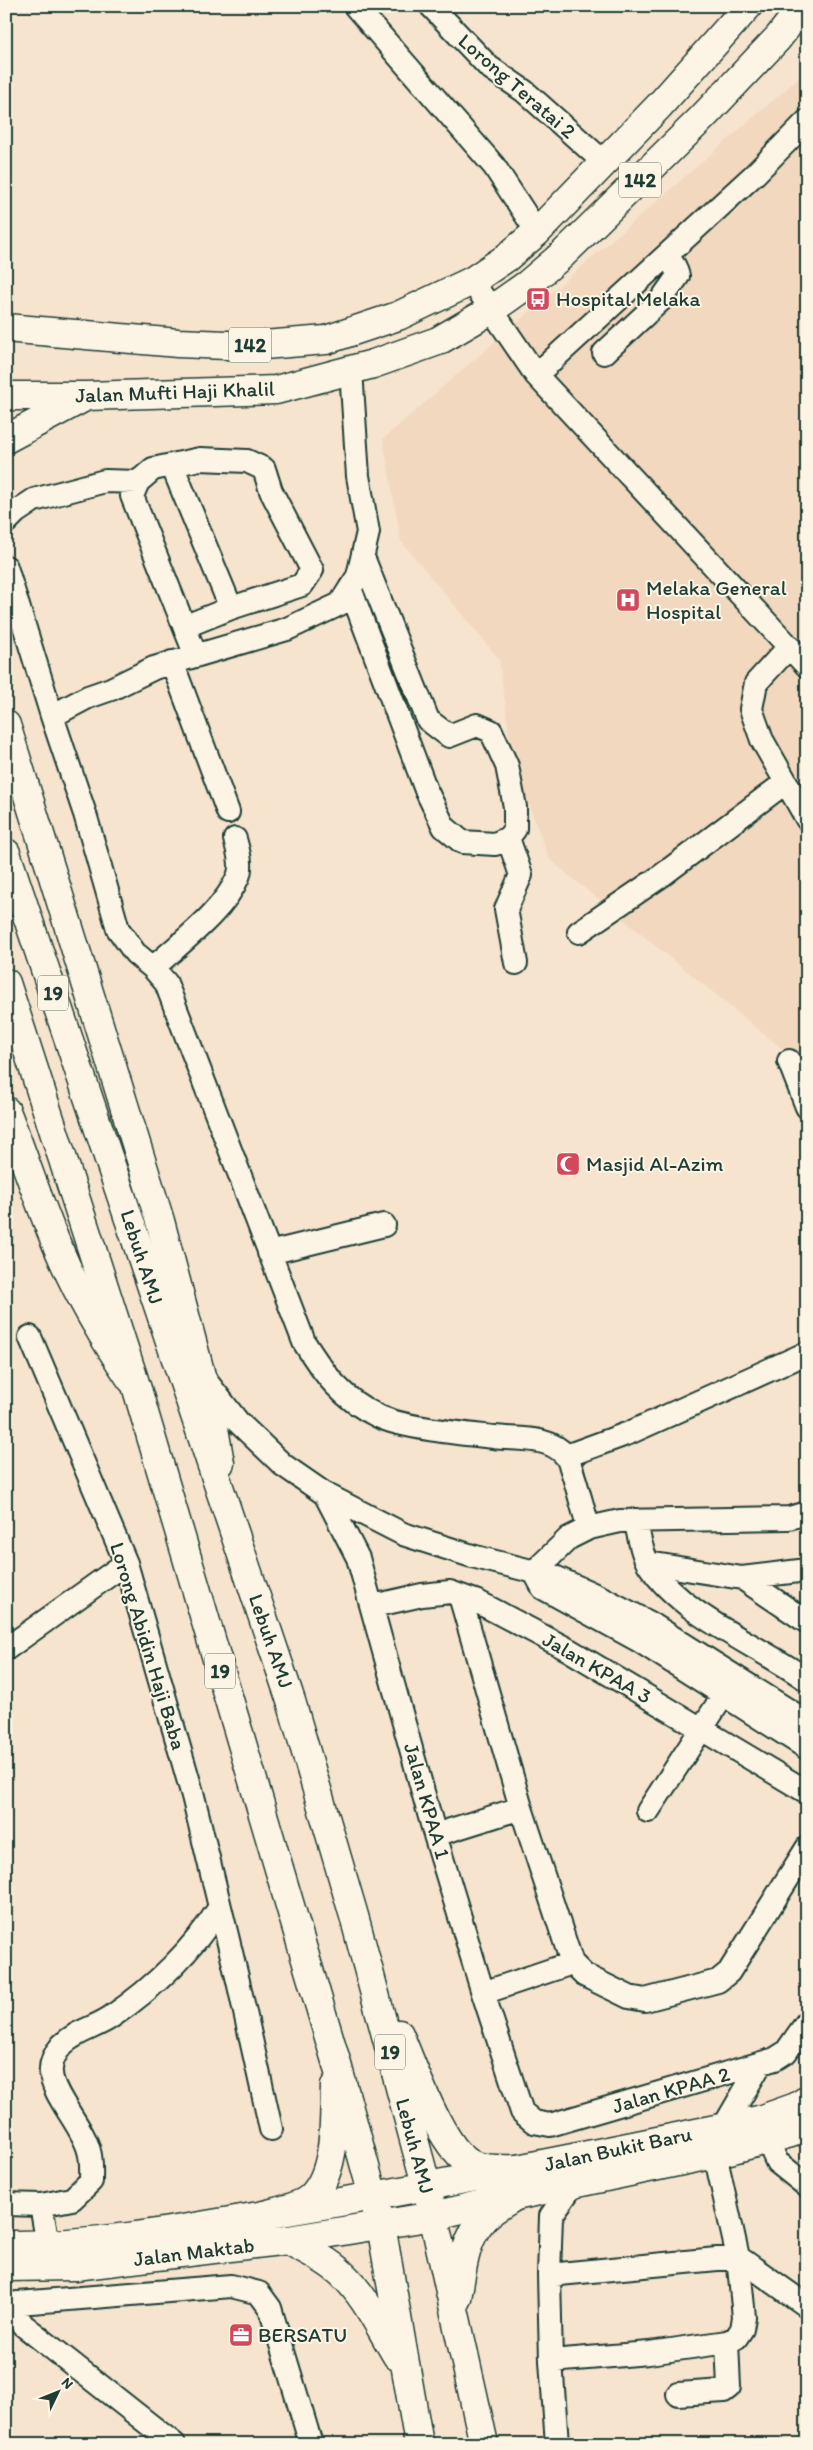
<svg xmlns="http://www.w3.org/2000/svg" width="813" height="2450" font-family="Itim,sans-serif">
	<style>
		.built { fill: #f2d8be }
		.lines { fill: none; stroke-linecap: round; stroke-linejoin: round }
		.minor-casing { stroke: #1f3d34; stroke-width: 26 }
		.major-casing { stroke: #1f3d34; stroke-width: 31 }
		.highway-casing { stroke: #1f3d34; stroke-width: 31 }
		.minor { stroke: #fcf5e5; stroke-width: 22 }
		.major { stroke: #fcf5e5; stroke-width: 28 }
		.highway { stroke: #fcf5e5; stroke-width: 28 }
		.labels { text-anchor: middle; stroke-width: 4; stroke-linejoin: round; paint-order: stroke }
		.shield { fill: #fcf5e5; stroke: #617469; stroke-width: 1 }
		.shield-label { font-size: 20px; font-weight: bold; fill: #1f3d34 }
		.street-label { font-size: 21px; fill: #1f3d34; stroke: #fcf5e5 }
		.poi-label { font-size: 21px; fill: #1f3d34; stroke: #fcf5e5; text-anchor: start }
	</style>
	<rect width="100%" height="100%" fill="#f6e4ce"/>
	<filter id="ink" filterUnits="userSpaceOnUse"><feTurbulence type="fractalNoise" baseFrequency=".02" numOctaves="2"/><feDisplacementMap in="SourceGraphic" scale="10" xChannelSelector="R" yChannelSelector="G"/><feConvolveMatrix kernelMatrix="1 2 1 2 8 2 1 2 1" color-interpolation-filters="sRGB"/></filter>
	<g filter="url(#ink)">
		<path class="built" d="M807,71V1069L549,859L513,761L499,659L401,541L383,439Z"/>
		<g class="lines">
			<defs>
				<path id="minor" d="M355,6L494,166L537,232
					M431,6L489,67L524,91L606,164
					M472,281L536,375L807,666
					M604,353L661,300L678,276L675,267L667,255
					M351,370L358,476L368,532L358,576L340,604L287,629L154,668L111,689L88,697L52,716L85,814L118,929L135,953L153,968L166,983L304,1342C324,1374 342,1399 378,1416C402,1428 465,1434 494,1437C517,1440 549,1435 566,1456C572,1464 584,1515 589,1528
					M536,375L755,174L807,121
					M172,465L231,608
					M6,522L16,512L34,500L105,481L138,482
					M6,567L52,716
					M350,588L426,790L444,827L462,842L495,844L508,838L515,829V807L507,766L491,731L477,725L449,736L428,720L363,557
					M186,626L231,608L302,585L312,570L271,491L264,469L247,461L200,459L153,469L138,482L132,496L196,656
					M789,647L756,683L751,709L762,740L807,819
					M172,662L228,812
					M508,838L521,875L506,909L516,963
					M579,932L661,876L786,782
					M153,968C180,943 224,911 238,877C243,866 238,850 235,839
					M789,1061L807,1107
					M269,1253L384,1225
					M30,1337L126,1563L193,1796L238,1981L271,2129
					M203,1377L238,1422L283,1465L325,1494L403,1534L472,1556L555,1577L602,1598L650,1623L807,1722
					M566,1456L629,1433L807,1353
					M325,1494L358,1558L435,1835L483,1993L522,2112L534,2122L550,2125L775,2059L786,2052L807,2022
					M635,1520C639,1534 641,1553 649,1565C683,1617 757,1644 807,1680
					M648,1563L742,1578L807,1570
					M534,1572L569,1538L589,1528L620,1521L789,1518L807,1513
					M535,1573L543,1588L638,1640L807,1748
					M742,1578L807,1622
					M460,1596L521,1808L572,1963L584,1975L629,1997L645,2000L718,1981L729,1972L807,1848
					M373,1606L422,1595L450,1592L478,1602L569,1650L807,1792
					M6,1649L126,1563
					M648,1811L732,1682
					M435,1835L521,1808
					M483,1993L572,1963
					M761,2126L777,2162L807,2186
					M723,2128L761,2063
					M6,2204L41,2205
					M48,2245L41,2205L72,2199L91,2181C91,2172 92,2160 89,2151C84,2128 52,2095 51,2073C50,2062 55,2053 62,2045C76,2031 95,2028 111,2017C155,1987 192,1951 220,1907
					M549,2275L738,2257L807,2306
					M6,2304L231,2286L259,2293L270,2308L311,2444
					M15,2304L16,2315L23,2325L174,2444
					M551,2361L649,2353L727,2342L736,2338L742,2329L744,2317L738,2257L715,2154
					M678,2394L724,2391L729,2387L727,2342
					M557,2444L551,2361L549,2275L551,2216L574,2183"/>
				<path id="major" d="M6,725L160,1221L212,1417L220,1463
					M6,1111C24,1157 39,1204 59,1250C78,1295 103,1338 131,1379
					M6,2245C102,2246 194,2227 288,2211C446,2184 602,2153 759,2120L796,2107L807,2100
					M6,2267L75,2266L288,2240L433,2216L515,2196L715,2154L791,2133L807,2127"/>
				<path id="highway" d="M6,328L178,343L251,346L326,340L398,316L472,281L506,258L537,232L659,106L748,6
					M6,396H86L276,390L373,364L438,341L491,310L528,284L562,255L702,118L778,38L803,6
					M6,439L83,398
					M6,853L291,1701L354,1916L427,2188L484,2444
					M6,983L137,1389L336,2061L381,2225L419,2444
					M399,2034C413,2066 441,2149 471,2164C485,2171 505,2169 521,2169
					M260,2216C276,2211 297,2209 310,2198C337,2174 334,2119 335,2086
					M288,2240C306,2250 326,2259 341,2273C365,2295 380,2328 397,2356
					M457,2298C462,2272 464,2240 483,2219C491,2210 505,2203 515,2196"/>
			</defs>
			<use href="#minor" class="minor-casing"/>
			<use href="#major" class="major-casing"/>
			<use href="#highway" class="highway-casing"/>
			<use href="#minor" class="minor"/>
			<use href="#major" class="major"/>
			<use href="#highway" class="highway"/>
		</g>
	</g>
	<defs>
		<symbol id="bus-square" viewBox="-11 -11 22 22"><rect x="-9" y="-9" width="18" height="18" rx="4" fill="#d1495b" stroke="#fcf5e5"/><path d="M-5-6H5V4H4V6H2V4H-2V6H-4V4H-5ZM-3.5-4V0h7V-4ZM-3.5 1.2v1.5H-2V1.2ZM2 1.2v1.5H3.5V1.2Z" fill="#fff"/></symbol>
		<symbol id="hospital-square" viewBox="-11 -11 22 22"><rect x="-9" y="-9" width="18" height="18" rx="4" fill="#d1495b" stroke="#fcf5e5"/><path d="M-5-5h3v3.5h4V-5h3V5h-3V1.5h-4V5h-3Z" fill="#fff"/></symbol>
		<symbol id="mosque-square" viewBox="-11 -11 22 22"><rect x="-9" y="-9" width="18" height="18" rx="4" fill="#d1495b" stroke="#fcf5e5"/><path d="M3.5-4.9A6 6 0 1 0 3.5 4.9A5 5 0 1 1 3.5-4.9Z" fill="#fff"/></symbol>
		<symbol id="office-square" viewBox="-11 -11 22 22"><rect x="-9" y="-9" width="18" height="18" rx="4" fill="#d1495b" stroke="#fcf5e5"/><path d="M-6-3h4V-5.5h4V-3h4V5H-6ZM-1-4.5V-3h2v-1.5ZM-6 0V1H6V0Z" fill="#fff"/></symbol>
	</defs>
	<g fill-rule="evenodd">
		<use href="#bus-square" x="524" y="285" width="28" height="28"/>
		<use href="#hospital-square" x="614" y="586" width="28" height="28"/>
		<use href="#mosque-square" x="554" y="1150" width="28" height="28"/>
		<use href="#office-square" x="227" y="2321" width="28" height="28"/>
	</g>
	<g class="labels">
		<g class="shield">
			<rect x="619" y="162.5" width="42" height="35" rx="4"/>
			<rect x="229" y="327.5" width="42" height="35" rx="4"/>
			<rect x="38" y="975.5" width="30" height="35" rx="4"/>
			<rect x="205" y="1653.5" width="30" height="35" rx="4"/>
			<rect x="375" y="2034.5" width="30" height="35" rx="4"/>
		</g>
		<g class="shield-label">
			<text x="640" y="187">142</text>
			<text x="250" y="352">142</text>
			<text x="53" y="1000">19</text>
			<text x="220" y="1678">19</text>
			<text x="390" y="2059">19</text>
		</g>
		<g class="street-label">
			<text transform="translate(517 86) rotate(41)" y="7">Lorong Teratai 2</text>
			<text transform="translate(175 392) rotate(-2)" y="7">Jalan Mufti Haji Khalil</text>
			<text transform="translate(142 1257) rotate(72)" y="7">Lebuh AMJ</text>
			<text transform="translate(271 1641) rotate(71)" y="7">Lebuh AMJ</text>
			<text transform="translate(148 1646) rotate(73)" y="7">Lorong Abidin Haji Baba</text>
			<text transform="translate(597 1668) rotate(30)" y="7">Jalan KPAA 3</text>
			<text transform="translate(427 1801) rotate(74)" y="7">Jalan KPAA 1</text>
			<text transform="translate(671 2090) rotate(-16)" y="7">Jalan KPAA 2</text>
			<text transform="translate(415 2146) rotate(75)" y="7">Lebuh AMJ</text>
			<text transform="translate(618 2149) rotate(-12)" y="7">Jalan Bukit Baru</text>
			<text transform="translate(194 2252) rotate(-7)" y="7">Jalan Maktab</text>
		</g>
		<g class="poi-label">
			<text x="556" y="306">Hospital Melaka</text>
			<text x="646" y="595">Melaka General<tspan x="646" dy="24">Hospital</tspan></text>
			<text x="586" y="1171">Masjid Al-Azim</text>
			<text x="258" y="2342">BERSATU</text>
		</g>
	</g>
	<rect width="813" height="2450" fill="none" stroke="#fcf5e5" stroke-width="25"/>
	<rect x="12" y="12" width="788" height="2425" fill="none" stroke="#1f3d34" stroke-width="2" filter="url(#ink)"/>
	<g transform="translate(58 2392) rotate(47)" stroke="#fcf5e5" stroke-width="4" paint-order="stroke">
	<path d="M0-4L9 19L0 12L-9 19Z" fill="#1f3d34"/>
	<text y="-8" font-size="14" font-weight="bold" text-anchor="middle" fill="#1f3d34">N</text>
	</g>
</svg>
